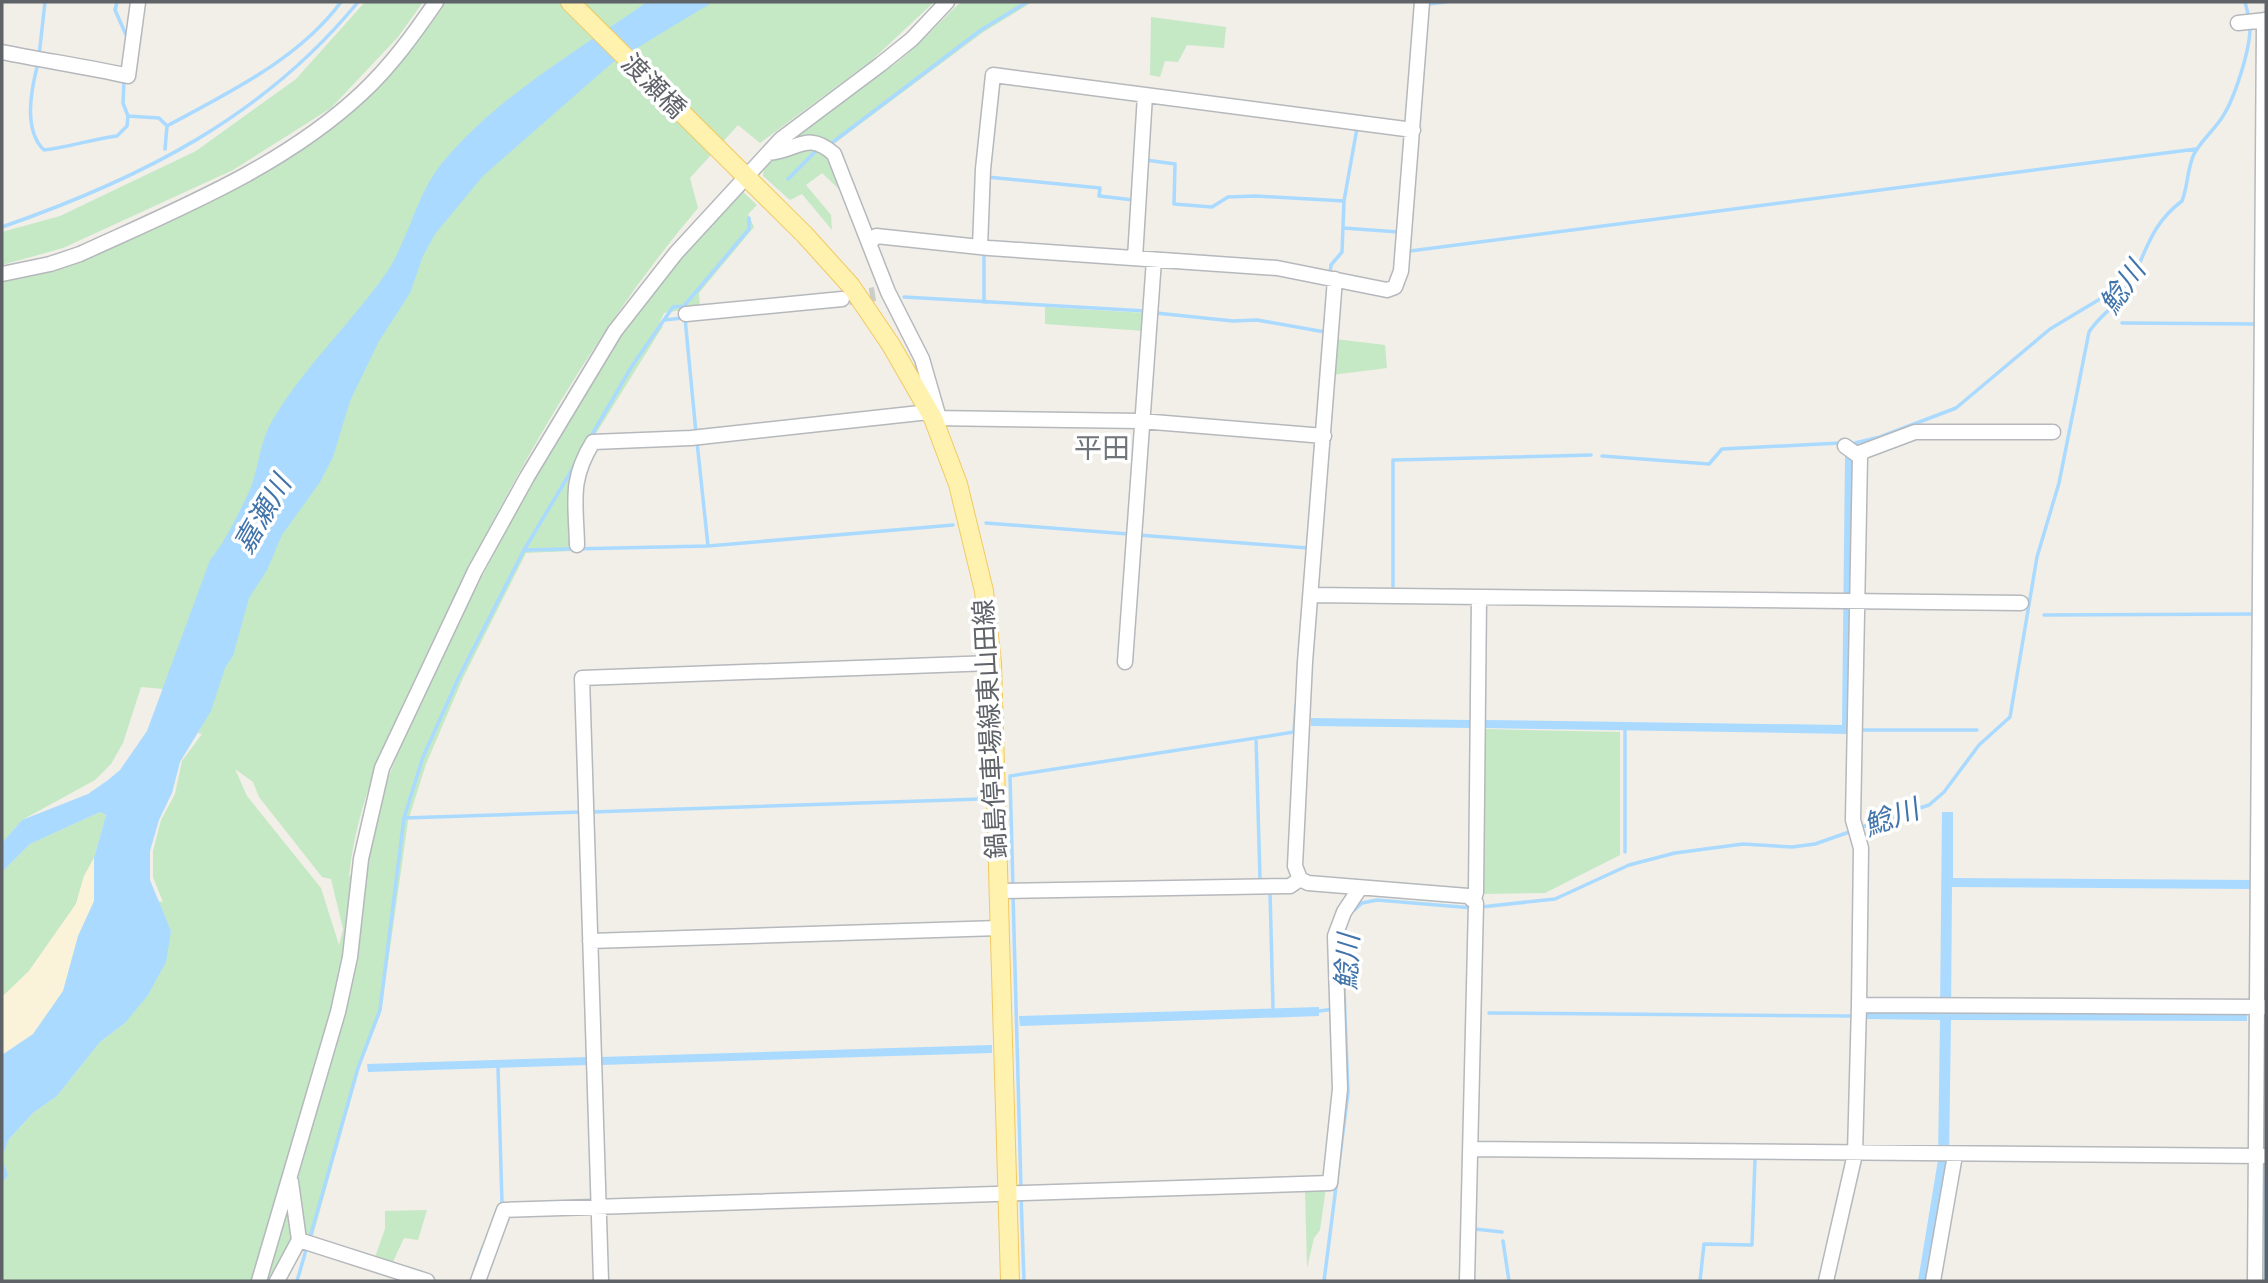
<svg xmlns="http://www.w3.org/2000/svg" width="2268" height="1283" font-family="'Exo 2','Noto Sans JP',sans-serif">
	<style>
		.green { fill: #c5e8c5; fill-rule: evenodd }
		.sand { fill: #fbf3d9 }
		.water { fill: #aadaff }
		.lines { fill: none; stroke-linecap: round; stroke-linejoin: round }
		.stream { stroke: #aadaff; stroke-width: 3.5 }
		.minor-tunnel { stroke: #ccccc8; stroke-width: 14; stroke-dasharray: 14 7; stroke-linecap: butt }
		.minor-casing { stroke: #b5b8bc; stroke-width: 17 }
		.major-casing { stroke: #f2c960; stroke-width: 20 }
		.minor { stroke: #fff; stroke-width: 14 }
		.major { stroke: #fff2af; stroke-width: 18 }
		.labels { text-anchor: middle; stroke-width: 7; stroke-linejoin: round; paint-order: stroke }
		.street-label { font-size: 26px; fill: #5f6368; stroke: #fff }
		.water-label { font-size: 28px; font-style: italic; fill: #4174aa; stroke: #fff }
		.neighbourhood-label { font-size: 28px; fill: #70757a; stroke: #fff }
	</style>
	<rect width="100%" height="100%" fill="#f1efe8"/>
	<path class="green" d="M365,2H423L398,37L331,108L233,170L63,248L2,265V232L60,216L196,151L296,79Z
		M443,2H934L871,61L760,143L738,125L690,178L698,208C588,338 505,490 432,643C397,717 357,794 349,877L371,844L385,786L416,707L531,480L613,345L679,259L742,191L757,205L748,214L754,227L699,293L700,307L664,313L660,322L663,326L572,472V551L526,553L463,678L426,764L408,821L381,1012L362,1059L312,1239L294,1255L286,1281H2V1184L8,1175L2,1158L9,1139L33,1113L57,1096L100,1042L125,1023L171,931L158,901L163,902L153,877V851L161,820L175,794L182,761L202,734L198,733L213,705L163,689L141,687L123,743L111,764L95,780L22,820L2,843V278L176,217L290,157L357,104L400,61ZM235,769L253,782L259,797L322,877L331,879L343,929L339,945L321,888L247,796Z
		M961,2H1032L982,33L835,143L826,156L842,192L822,173L806,185L831,215L832,230L802,194L790,200L763,176C766,140 869,85 899,61C921,43 940,21 961,2Z
		M1151,17L1226,27L1224,48L1187,45L1178,62L1165,61L1160,77L1150,75Z
		M1045,307L1145,313V331L1045,324Z
		M1335,339L1385,345L1387,368L1332,375Z
		M1483,729L1620,732V855L1545,893L1482,894Z
		M100,812L106,815L94,858L84,876L76,904L29,971L2,997V872L30,844Z
		M1326,1187L1320,1230L1314,1238L1307,1268L1305,1189Z
		M427,1210L418,1240L404,1238L391,1266L374,1260L385,1229V1211Z"/>
	<path class="sand" d="M94,858L95,901L78,936L63,991L33,1034L2,1055V997L29,971L76,904L84,876Z"/>
	<path class="water" d="M647,2H713L612,63L483,176L435,234L423,256L410,293L379,341L350,401L333,457L320,482L282,535L267,570L249,598L233,656L225,668L211,711L180,762L172,793L159,820L150,851V880L171,931L166,962L148,995L125,1023L100,1042L57,1096L33,1113L9,1139L2,1158L8,1175L2,1184V1055L33,1034L63,991L78,936L94,901V858L106,815L100,812L30,844L2,872V843L22,820L88,794L108,780L120,770L147,731L210,560C225,542 236,518 247,496C259,473 258,445 272,421C302,370 347,327 382,279C409,243 414,197 443,162C498,96 577,51 647,2Z
		M1845,456L1854,457L1850,734L1484,728V720L1842,725Z
		M1311,718L1472,720V728L1311,726Z
		M1942,812H1953V878L2252,880V889L1952,887L1951,1012H2247V1021L1951,1020L1949,1160L1926,1281H1918L1938,1160L1940,1020L1865,1019V1011H1940Z
		M1319,1007V1016L1020,1026L1019,1016Z
		M2266,1012V1281H2263Z
		M992,1045V1053L600,1065V1057Z
		M587,1057L588,1065L368,1072L367,1064Z"/>
	<g class="lines">
		<path class="stream" d="M117,2L115,10L127,37
			M2245,2L2249,18
			M1428,4L1446,2
			M39,56L45,2
			M38,63C31,90 23,130 44,150C70,147 92,139 117,136L127,126L128,116
			M124,80L123,103L128,116L159,118L167,126L165,149
			M167,126C228,93 299,59 341,2
			M833,142L981,30L1027,2
			M1146,160L1175,164L1174,204L1212,207L1228,197L1256,196L1344,201
			M987,177L1100,188L1099,196L1134,200
			M788,179L815,152
			M2,227C140,179 264,117 358,2
			M1343,228L1399,232
			M1410,251L2196,149
			M1330,274L1331,265L1342,252L1344,201L1357,128
			M904,297L1146,311
			M984,302V253
			M1156,313L1233,321L1257,320L1325,332
			M685,318L696,433
			M664,320L683,318
			M2122,323L2257,324
			M590,438L632,366L673,307L684,306L749,229V218
			M697,442L708,546
			M1855,443L1880,437L1956,408L2050,329L2110,293L2126,288
			M1602,456L1709,464L1722,449L1840,443
			M986,523L1128,534
			M1138,535L1308,548
			M524,550L708,546L953,525
			M1393,587V460L1591,455
			M2044,615L2257,614
			M1862,730H1977
			M1256,738L1260,880
			M591,812L982,799
			M404,818L580,812
			M1859,828L1929,805L1944,792L1979,745L2010,717L2037,557L2059,483L2089,332C2099,316 2115,307 2125,292C2146,258 2147,227 2182,201C2188,186 2187,169 2194,154C2201,141 2213,131 2221,119C2234,101 2251,48 2250,25
			M1625,852V730
			M1013,887L1010,776L1294,732L1296,705
			M1270,891L1273,1008
			M1013,895L1021,1188
			M1481,907L1555,899L1629,865L1675,853L1743,844L1792,847L1815,844L1852,831
			M1352,912L1362,903L1377,900L1473,908
			M1342,945L1345,928
			M1319,1011L1334,1009
			M1489,1013L1851,1016
			M498,1068L502,1203
			M1021,1196L1024,1281
			M1475,1229L1502,1232
			M311,1234L358,1068L380,1010L404,818L423,757L459,677L524,550L576,463
			M1503,1241L1509,1281
			M475,1269L483,1247
			M297,1281L306,1250
			M1324,1281L1348,1093L1343,963
			M1700,1281L1704,1244L1752,1245L1755,1158"/>
		<path class="minor-tunnel" d="M849,298L875,294"/>
		<defs>
			<path id="minor" d="M2238,23L2266,20
				M2,52C45,61 85,66 128,76L138,2
				M768,153C797,151 807,130 834,154L888,292L922,359L939,418
				M871,242L876,236L989,248L1277,268L1387,290L1395,287L1401,271L1422,2
				M980,247L983,169L993,75L1413,130
				M1135,258L1145,95
				M2,274L50,264L80,254C178,209 283,167 362,93C391,66 414,34 436,2
				M1335,279L1305,662L1295,866L1300,879L1308,883L1468,896L1476,903L1467,1281
				M686,314L842,299
				M933,418L1141,421L1324,436
				M1845,446L1860,457L1853,820L1861,848L1859,1005L2266,1007
				M1859,453L1915,432H2053
				M577,545C576,501 569,481 593,442L691,438L929,412
				M1311,595L2021,603
				M1125,662L1154,260
				M998,891L1290,886L1300,879
				M1474,899L1476,892L1479,597
				M590,941L999,928
				M1471,1149L2264,1156
				M299,1240L427,1281
				M259,1281L338,1012L350,957L361,859L382,768L475,571L527,477L615,331L676,253L781,139L881,64L912,39L947,2
				M277,1281L299,1240L291,1182
				M478,1281L504,1210L1330,1183L1340,1089L1335,936L1344,912L1360,888
				M601,1281L582,678L992,663
				M1826,1281L1855,1154L1859,1005
				M1933,1281L1955,1155
				M2255,1281L2264,20"/>
			<path id="major" d="M570,2L805,235L851,286L891,345L933,418L958,484L984,591L992,663L1010,1281"/>
		</defs>
		<use href="#minor" class="minor-casing"/>
		<use href="#major" class="major-casing"/>
		<use href="#minor" class="minor"/>
		<use href="#major" class="major"/>
	</g>
	<g class="labels">
		<g class="street-label">
			<text transform="translate(654 86) rotate(45)" y="9">渡瀬橋</text>
			<text transform="translate(990 729) rotate(-93)" y="9">鍋島停車場線東山田線</text>
		</g>
		<g class="water-label">
			<text transform="translate(2122 287) rotate(-55)" y="10">鯰川</text>
			<text transform="translate(262 514) rotate(-60)" y="10">嘉瀬川</text>
			<text transform="translate(1891 817) rotate(-20)" y="10">鯰川</text>
			<text transform="translate(1347 962) rotate(-87)" y="10">鯰川</text>
		</g>
		<g class="neighbourhood-label">
			<text x="1102" y="458">平田</text>
		</g>
	</g>
	<rect width="2268" height="1283" fill="none" stroke="#5f6368" stroke-width="7"/>
</svg>
